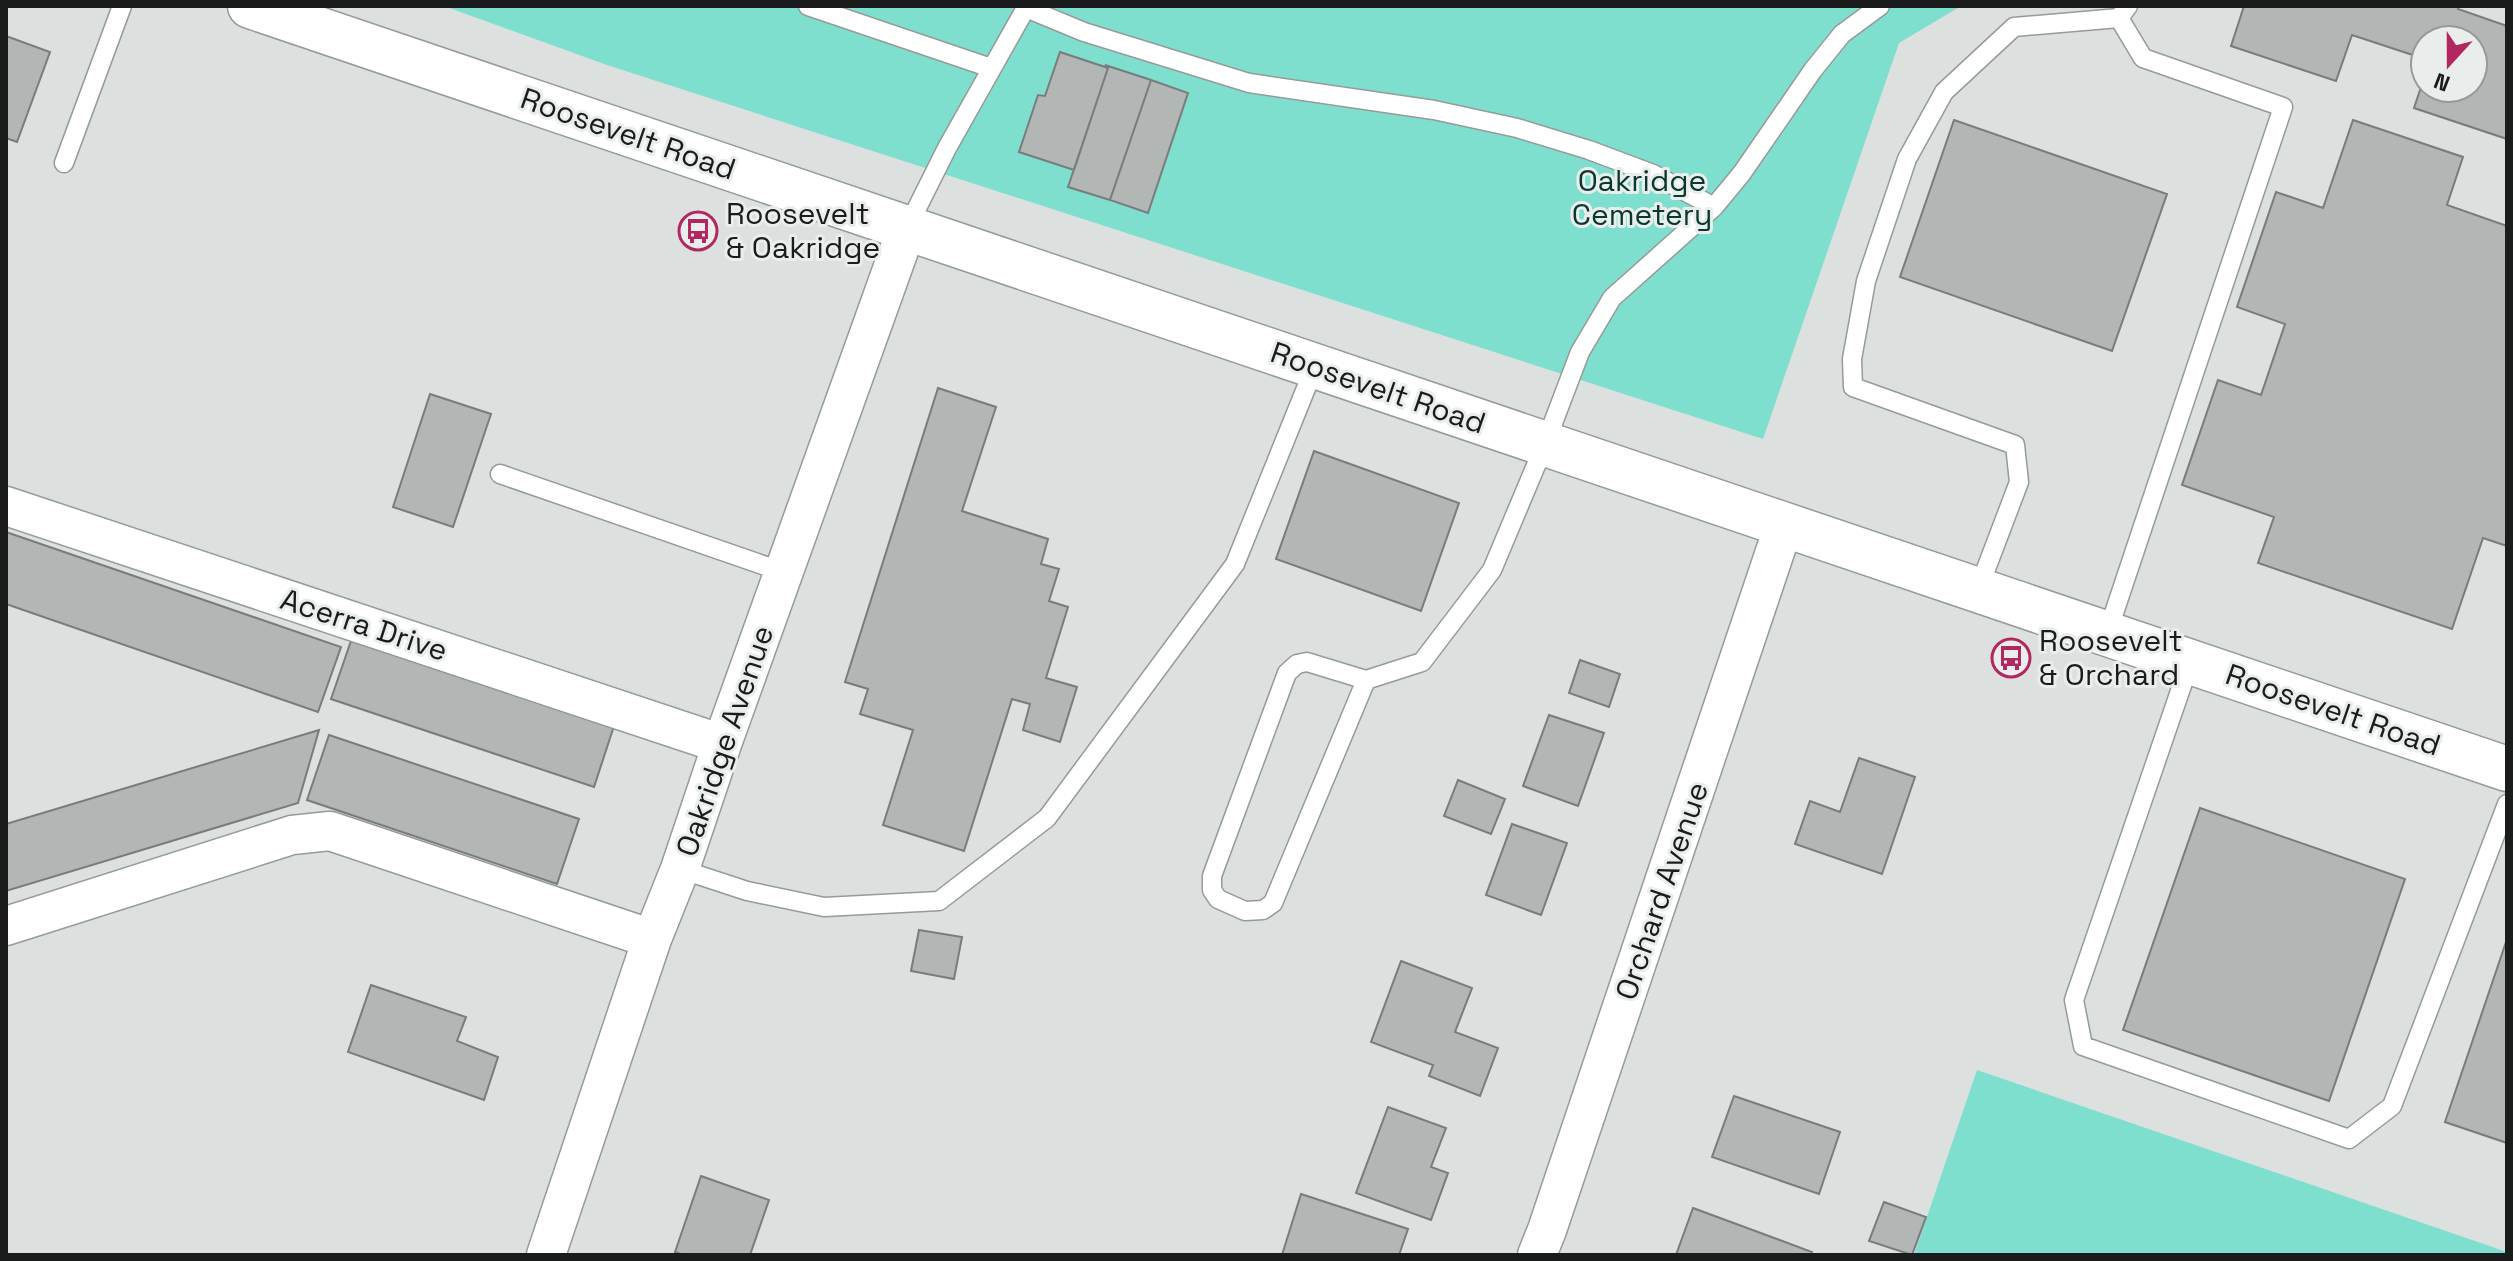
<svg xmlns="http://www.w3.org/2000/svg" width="2513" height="1261" font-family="'Space Grotesk',sans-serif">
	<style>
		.green { fill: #7fdfce }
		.building { fill: #b2b6b5; stroke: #797c7c; stroke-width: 2 }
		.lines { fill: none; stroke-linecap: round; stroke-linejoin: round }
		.lane-casing { stroke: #969a99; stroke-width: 21 }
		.street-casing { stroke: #969a99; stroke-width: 41 }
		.primary-casing { stroke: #969a99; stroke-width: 47 }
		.lane { stroke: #fff; stroke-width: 18 }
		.street { stroke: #fff; stroke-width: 38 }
		.primary { stroke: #fff; stroke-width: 44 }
		.labels { text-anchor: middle; stroke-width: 6; stroke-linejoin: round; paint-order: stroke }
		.street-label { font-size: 30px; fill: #1a1c1b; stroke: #e9eeed }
		.park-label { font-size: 30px; fill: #083831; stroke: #e9eeed }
		.poi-label { font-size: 30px; fill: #1a1c1b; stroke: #e9eeed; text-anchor: start }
	</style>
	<rect width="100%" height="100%" fill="#dce0df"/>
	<path class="green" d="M444,6H1961L1899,43L1763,439L607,65Z
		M1977,1070L2507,1252V1255H1914Z"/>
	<path class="building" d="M2244,6H2459L2458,9L2507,26V139L2414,108L2425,75V88H2473V40H2425V59L2352,35L2336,81L2231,46Z
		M6,36L50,52L17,142L6,138Z
		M1060,52L1108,68L1074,170L1019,152L1038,95L1045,96Z
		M1105,65L1151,80L1110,200L1068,187L1108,68Z
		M1151,80L1188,93L1148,213L1110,200Z
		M1954,120L2167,194L2112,351L1900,277Z
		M2353,120L2463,157L2447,205L2507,226V546L2483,538L2452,629L2258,563L2274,517L2182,485L2218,380L2261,395L2285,324L2237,307L2276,192L2323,208Z
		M938,388L996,407L962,511L1048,539L1041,564L1059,569L1049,601L1068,607L1046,678L1077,687L1060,742L1023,730L1030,704L1012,699L964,851L883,825L913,730L860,714L868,689L845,682Z
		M430,394L491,414L453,527L393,507Z
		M1314,451L1459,503L1421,611L1276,559Z
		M6,532L341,647L318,712L6,604Z
		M353,635L615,723L594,787L331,699Z
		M1580,660L1620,674L1609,707L1569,693Z
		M1549,715L1604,733L1578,806L1523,786Z
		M319,730L298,803L6,891V824Z
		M329,735L579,819L557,884L307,800Z
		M1859,758L1915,777L1882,874L1795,844L1810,801L1840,812Z
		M1458,780L1505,799L1491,834L1444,816Z
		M2200,808L2405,879L2329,1101L2123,1030Z
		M1512,824L1567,843L1541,915L1486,895Z
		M919,930L962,937L954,979L911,971Z
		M2507,939V1143L2445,1122Z
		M1401,961L1472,988L1455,1032L1498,1048L1480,1096L1429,1076L1433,1065L1371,1042Z
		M371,985L466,1017L457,1041L498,1057L484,1100L348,1052Z
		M1734,1096L1840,1132L1819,1194L1712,1157Z
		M1388,1107L1446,1128L1431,1167L1448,1173L1431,1220L1356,1193Z
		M701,1176L769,1200L750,1255H684L675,1252Z
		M1301,1194L1408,1229L1399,1255H1282Z
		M1884,1202L1926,1217L1912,1255L1869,1241Z
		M1693,1208L1812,1252L1811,1255H1676Z"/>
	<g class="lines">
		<defs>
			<path id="lane" d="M808,6L991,68
				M1026,8L1084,32L1249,83L1434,110L1517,128L1589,150L1653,174L1714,207
				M64,163L122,6
				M907,228L947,148L1027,6
				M500,474L786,573
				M1978,590L2019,482L2015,445L1853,387L1852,359L1866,281L1907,159L1944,92L2014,27L2119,18
				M2107,634L2283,107L2143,58L2119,18L2128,6
				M2190,662L2074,1000L2083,1046L2349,1139L2392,1106L2507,804
				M1366,680L1273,903L1263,910L1245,911L1218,899L1212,890V876L1287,673L1297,664L1307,662L1366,680L1422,662L1492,570L1545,444L1580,352L1612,298L1714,207L1742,173L1813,70L1842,34L1880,6
				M680,869L747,891L824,907L939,901L1047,818L1235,564L1315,366"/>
			<path id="street" d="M6,506L722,744
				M6,926L292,835L330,831L652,939
				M546,1255L652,939L680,869L722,744L907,228
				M1537,1255L1547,1230L1784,525"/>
			<path id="primary" d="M250,6L2507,769"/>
		</defs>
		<use href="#lane" class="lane-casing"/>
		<use href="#street" class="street-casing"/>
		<use href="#primary" class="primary-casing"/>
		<use href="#lane" class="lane"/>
		<use href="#street" class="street"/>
		<use href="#primary" class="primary"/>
	</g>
	<defs>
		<symbol id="bus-ring" viewBox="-11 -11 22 22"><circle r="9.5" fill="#e9eeed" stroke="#b32760" stroke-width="1.5"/><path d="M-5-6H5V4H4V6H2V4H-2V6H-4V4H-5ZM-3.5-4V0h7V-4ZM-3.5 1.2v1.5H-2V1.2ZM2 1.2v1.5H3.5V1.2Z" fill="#b32760"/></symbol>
	</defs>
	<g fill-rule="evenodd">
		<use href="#bus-ring" x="676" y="209" width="44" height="44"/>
		<use href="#bus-ring" x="1989" y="636" width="44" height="44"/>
	</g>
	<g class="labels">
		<g class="street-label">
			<text transform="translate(628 134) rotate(19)" y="10">Roosevelt Road</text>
			<text transform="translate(1378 388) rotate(19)" y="10">Roosevelt Road</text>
			<text transform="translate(364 625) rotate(18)" y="10">Acerra Drive</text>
			<text transform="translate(2333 710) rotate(19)" y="10">Roosevelt Road</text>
			<text transform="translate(725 741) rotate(-71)" y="10">Oakridge Avenue</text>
			<text transform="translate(1662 891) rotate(-71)" y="10">Orchard Avenue</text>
		</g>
		<g class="park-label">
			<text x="1642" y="191">Oakridge<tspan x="1642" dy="34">Cemetery</tspan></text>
		</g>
		<g class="poi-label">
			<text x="726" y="224">Roosevelt<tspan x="726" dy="34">&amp; Oakridge</tspan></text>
			<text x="2039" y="651">Roosevelt<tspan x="2039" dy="34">&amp; Orchard</tspan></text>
		</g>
	</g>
	<rect width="2513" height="1261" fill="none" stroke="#1a1c1b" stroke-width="16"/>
	<g transform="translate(2449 64) rotate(201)"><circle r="38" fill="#e9eeed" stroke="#969a99" stroke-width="2"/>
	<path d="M0-6L14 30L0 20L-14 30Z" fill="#b32760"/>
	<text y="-12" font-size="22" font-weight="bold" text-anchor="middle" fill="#1a1c1b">N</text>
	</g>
</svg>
